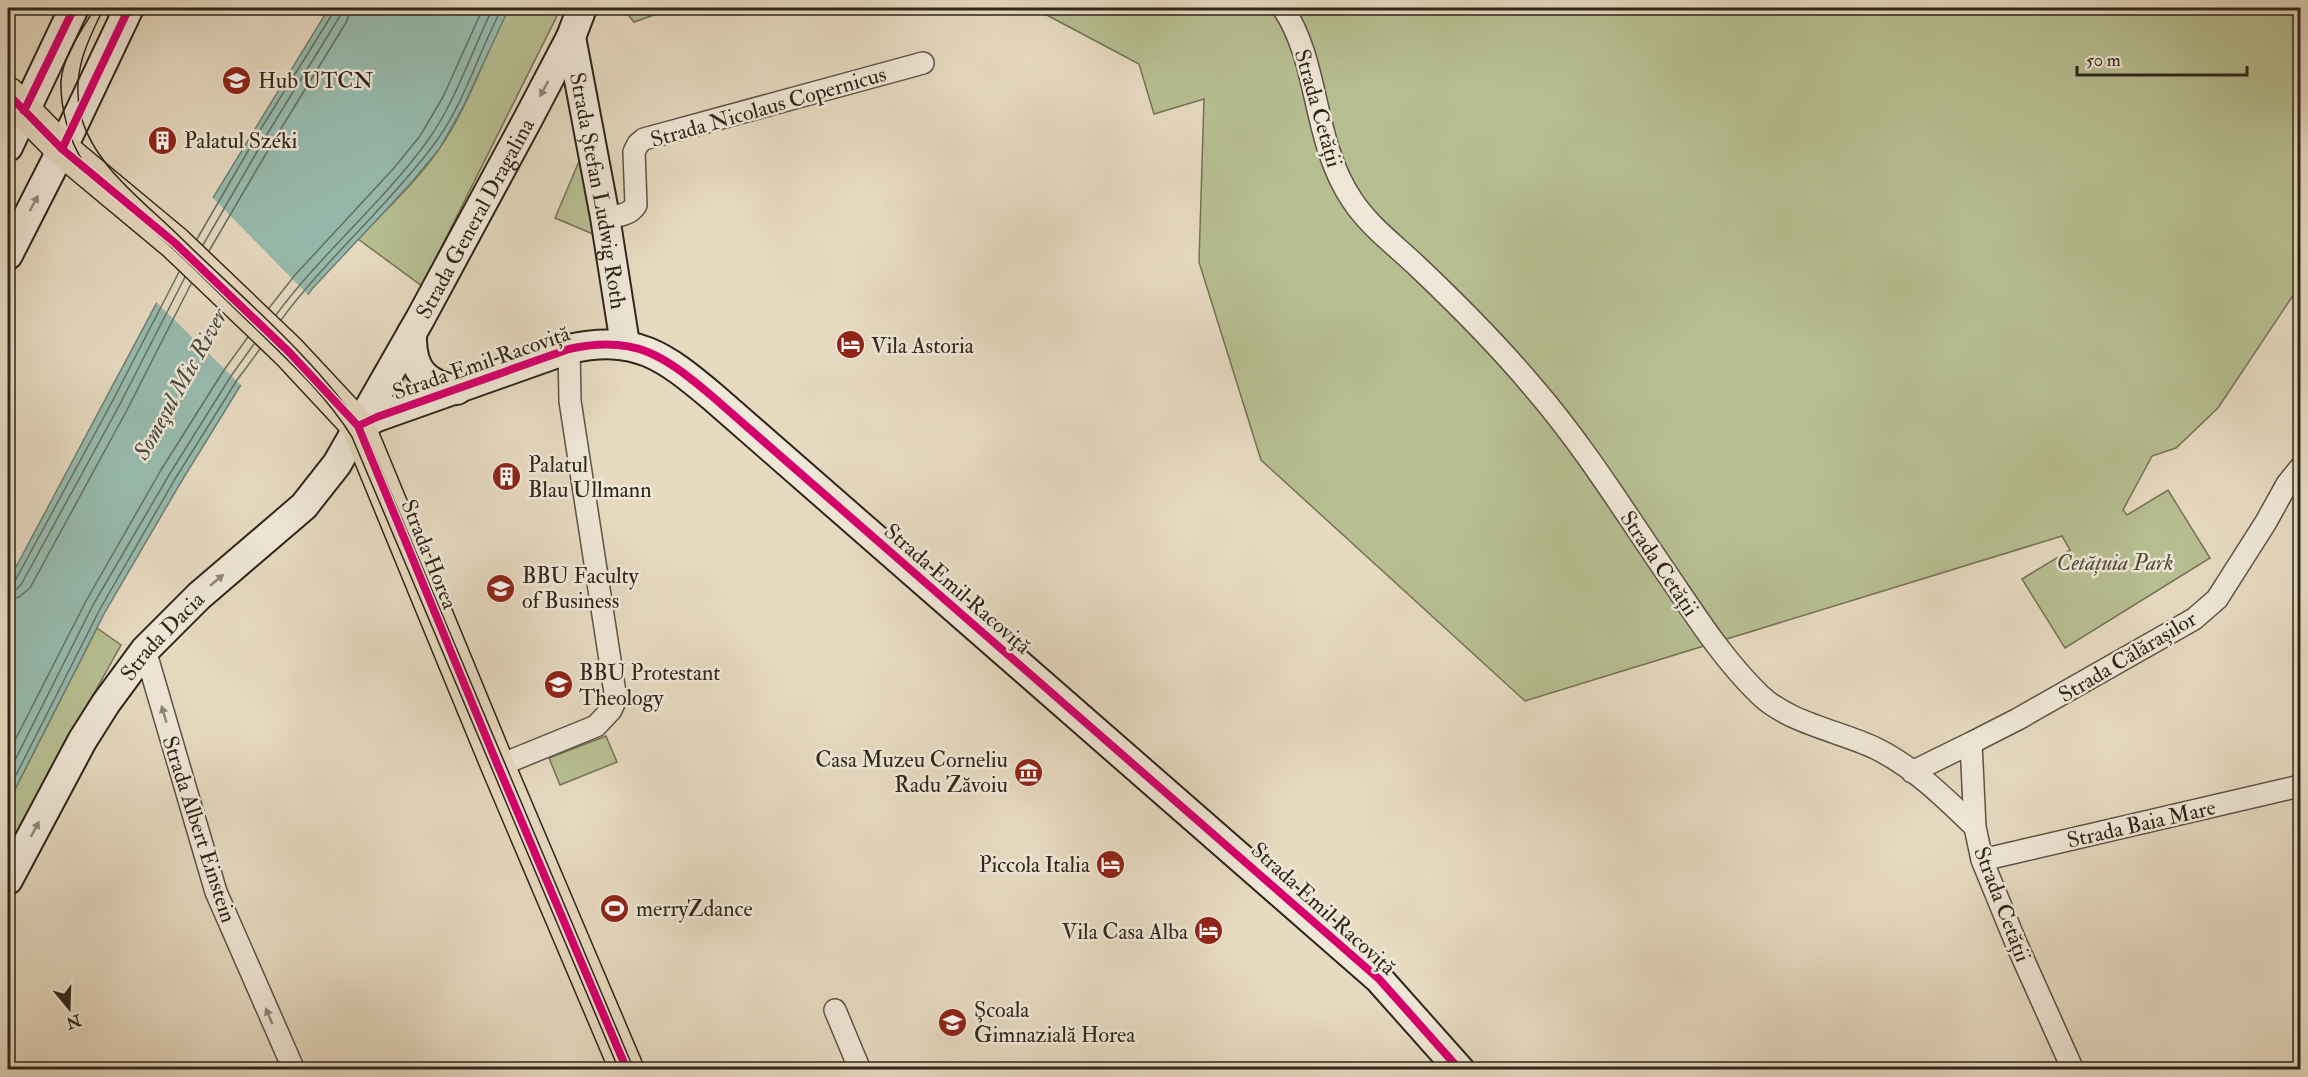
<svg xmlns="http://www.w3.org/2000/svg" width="2308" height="1077" font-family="'IM FELL Double Pica',serif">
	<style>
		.green { fill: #b7bf92; stroke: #737256; stroke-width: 1.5 }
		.water { fill: #97bbae; stroke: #6d7f73; stroke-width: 1.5 }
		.pier { fill: #e7dac1 }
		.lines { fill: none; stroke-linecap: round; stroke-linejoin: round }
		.shore { stroke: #637064; stroke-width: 1.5 }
		.street-casing { stroke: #5d5344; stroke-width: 24 }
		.secondary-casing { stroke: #2f261a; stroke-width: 32 }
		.primary-casing { stroke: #2f261a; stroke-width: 36 }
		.street { stroke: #efe7d7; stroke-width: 21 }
		.secondary { stroke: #efe7d7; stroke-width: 28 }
		.primary { stroke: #e7dac1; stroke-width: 33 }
		.tram { stroke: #2f261a; stroke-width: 1.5 }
		.cycleway-casing { stroke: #efe7d7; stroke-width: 11 }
		.cycleway { stroke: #d6006c; stroke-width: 8 }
		.oneway { fill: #8f8678 }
		.labels { text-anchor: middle; stroke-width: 5; stroke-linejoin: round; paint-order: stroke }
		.poi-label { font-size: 22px; fill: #2f261a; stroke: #efe7d7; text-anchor: start }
		.street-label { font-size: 22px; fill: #2f261a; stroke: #efe7d7 }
		.park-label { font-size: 22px; font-style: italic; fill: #514c38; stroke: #efe7d7 }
		.water-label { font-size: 24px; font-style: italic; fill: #494b3f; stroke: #efe7d7 }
	</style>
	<rect width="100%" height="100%" fill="#e7dac1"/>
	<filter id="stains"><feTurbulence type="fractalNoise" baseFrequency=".00333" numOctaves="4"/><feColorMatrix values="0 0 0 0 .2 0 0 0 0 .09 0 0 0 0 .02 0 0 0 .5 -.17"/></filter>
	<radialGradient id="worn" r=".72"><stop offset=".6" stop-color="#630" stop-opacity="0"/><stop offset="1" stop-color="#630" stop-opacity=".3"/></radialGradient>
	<path class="green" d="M509,8H561L422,286L358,239C386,210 416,182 439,149C469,106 485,54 509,8Z
		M622,8H674L634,22Z
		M1037,8H2300V285L2218,408L2176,448L2152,456L2123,510L2127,515L2168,490L2210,558L2065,648L2022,579L2070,550L2062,536L1525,701L1261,460L1199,262L1204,99L1154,114L1139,64L1043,13Z
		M586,145L600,237L555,218Z
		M407,362L431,387L396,400L388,386Z
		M97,628L121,645L8,848V803Z
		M606,736L617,762L560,785L549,758Z"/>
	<path class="water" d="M329,8H509L463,107L439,149L411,183L312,289L242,383L181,482L105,612L8,803V582L211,201Z"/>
	<path class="pier" d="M211,196L310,297L243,387L154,300Z"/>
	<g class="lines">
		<path class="shore" d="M197,239L262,127L333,13L334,8
			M203,245L269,131L340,16L341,8
			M209,251L277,135L347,21L350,8
			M269,308L295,275L394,168L420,136L443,97L483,8
			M276,315C322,253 381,204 426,143C456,102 471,52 493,8
			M281,320C327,258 386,208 432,147C464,106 478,53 502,8
			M8,583L16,579L112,402L179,272
			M8,591L17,589L22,583L119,406L185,277
			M8,600L19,597L30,588L127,410L191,284
			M8,754L86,601L161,470L224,370L248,337
			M8,774L93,605L169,475L231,376L254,344
			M8,791L100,609L175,479L237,380L260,349"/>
		<defs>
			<path id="street" d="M1283,8C1320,63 1312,141 1352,200C1369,226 1395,245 1418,267C1458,305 1497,344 1533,387C1585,447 1627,516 1672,581C1699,621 1725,661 1760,695C1789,723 1839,731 1875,748C1914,767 1945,798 1975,827
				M605,217C617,216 629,216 636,205L634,152L638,144L644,139L923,63
				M145,650L216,892L294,1070
				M498,766L596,726L611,710L616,699L570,401L569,349
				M1912,772L1971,743
				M1982,860L2300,786
				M835,1010L860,1070
				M2073,1070L2016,943L1982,860L1975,827L1971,743L2018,719L2194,619L2217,599L2266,522L2287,484L2300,468"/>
			<g id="secondary">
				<path id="s1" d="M571,37L605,217L625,344"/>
				<path d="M8,147L74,8"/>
				<path d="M8,255L62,149L129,8"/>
				<path d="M412,333C411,368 423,384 457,390"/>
				<path d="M358,426L377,417L569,349C636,334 664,356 713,397L1379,979L1460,1070"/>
				<path id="s2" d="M8,880L82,741L106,703L145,650L199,596L304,506L337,464L420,319L528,119L571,37L582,8"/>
			</g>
			<path id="primary" d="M8,94L62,149L175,243L289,352L358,426L498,766L627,1070"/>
		</defs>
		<use href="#street" class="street-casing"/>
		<use href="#secondary" class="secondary-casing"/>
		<use href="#primary" class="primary-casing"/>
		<use href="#street" class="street"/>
		<use href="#secondary" class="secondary"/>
		<use href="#primary" class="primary"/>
		<path class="tram" d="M95,8C82,30 63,55 61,81C60,107 69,139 82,160C103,192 138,217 167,243C196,269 223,298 252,325C287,359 326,395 352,437L619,1070
			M104,8C86,43 71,75 81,116C94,165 142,200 177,234C242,298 317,359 367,436L634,1070"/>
		<defs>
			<path id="cycleway" d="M8,94L62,149L175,243L289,352L358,426L498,766L627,1070
				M24,111L74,8
				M62,149L129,8
				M358,426L377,417L569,349C636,334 664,356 713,397L1379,979L1460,1070"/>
		</defs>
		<use href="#cycleway" class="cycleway-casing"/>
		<use href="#cycleway" class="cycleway"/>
	</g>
	<defs><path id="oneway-solid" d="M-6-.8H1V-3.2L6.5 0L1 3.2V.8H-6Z" transform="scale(1.5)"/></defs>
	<g class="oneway">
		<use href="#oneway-solid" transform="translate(544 89) rotate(118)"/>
		<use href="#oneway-solid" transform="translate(34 203) rotate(-62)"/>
		<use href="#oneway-solid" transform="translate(217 580) rotate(-40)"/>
		<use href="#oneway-solid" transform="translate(164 714) rotate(-106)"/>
		<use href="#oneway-solid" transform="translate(35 829) rotate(-62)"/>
		<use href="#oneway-solid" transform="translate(269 1016) rotate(-113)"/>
	</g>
	<defs>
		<symbol id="university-disc" viewBox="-11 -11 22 22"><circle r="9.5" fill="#8f2418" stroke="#efe7d7"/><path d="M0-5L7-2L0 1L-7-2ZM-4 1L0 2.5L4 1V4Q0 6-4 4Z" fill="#fff"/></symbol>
		<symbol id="building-disc" viewBox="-11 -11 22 22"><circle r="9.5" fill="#8f2418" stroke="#efe7d7"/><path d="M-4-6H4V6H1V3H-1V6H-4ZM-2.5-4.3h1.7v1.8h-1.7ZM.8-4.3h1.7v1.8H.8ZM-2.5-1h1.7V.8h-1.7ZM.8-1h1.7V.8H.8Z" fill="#fff"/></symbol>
		<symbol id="hotel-disc" viewBox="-11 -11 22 22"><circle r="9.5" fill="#8f2418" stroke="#efe7d7"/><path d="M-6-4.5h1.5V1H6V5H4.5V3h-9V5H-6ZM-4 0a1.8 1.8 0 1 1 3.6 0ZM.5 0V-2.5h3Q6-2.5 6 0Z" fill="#fff"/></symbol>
		<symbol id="museum-disc" viewBox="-11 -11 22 22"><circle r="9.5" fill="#8f2418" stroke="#efe7d7"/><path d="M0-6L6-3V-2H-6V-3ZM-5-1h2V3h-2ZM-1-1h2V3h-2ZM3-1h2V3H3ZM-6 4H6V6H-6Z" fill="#fff"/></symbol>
		<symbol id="stadium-disc" viewBox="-11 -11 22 22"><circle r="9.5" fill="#8f2418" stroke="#efe7d7"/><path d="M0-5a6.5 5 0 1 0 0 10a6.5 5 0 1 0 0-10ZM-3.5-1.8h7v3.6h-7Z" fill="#fff"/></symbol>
		<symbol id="school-disc" viewBox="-11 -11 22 22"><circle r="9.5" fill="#8f2418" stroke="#efe7d7"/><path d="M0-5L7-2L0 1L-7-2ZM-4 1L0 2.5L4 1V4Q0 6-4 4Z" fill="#fff"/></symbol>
	</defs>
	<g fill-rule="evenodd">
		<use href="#university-disc" x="220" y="64" width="33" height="33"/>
		<use href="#building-disc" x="146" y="124" width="33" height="33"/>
		<use href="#hotel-disc" x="834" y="328" width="33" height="33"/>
		<use href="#building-disc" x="490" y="460" width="33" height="33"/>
		<use href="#university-disc" x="484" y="572" width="33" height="33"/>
		<use href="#university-disc" x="542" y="668" width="33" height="33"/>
		<use href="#museum-disc" x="1012" y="756" width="33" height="33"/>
		<use href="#hotel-disc" x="1094" y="848" width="33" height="33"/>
		<use href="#stadium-disc" x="598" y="892" width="33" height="33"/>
		<use href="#hotel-disc" x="1192" y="914" width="33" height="33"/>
		<use href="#school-disc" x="936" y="1006" width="33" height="33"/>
	</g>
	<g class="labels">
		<g class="poi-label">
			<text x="258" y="88">Hub UTCN</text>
			<text x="184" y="148">Palatul Széki</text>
			<text x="871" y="353">Vila Astoria</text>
			<text x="528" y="472">Palatul<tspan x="528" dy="25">Blau Ullmann</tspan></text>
			<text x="522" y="583">BBU Faculty<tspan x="522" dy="25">of Business</tspan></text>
			<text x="579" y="680">BBU Protestant<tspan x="579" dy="25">Theology</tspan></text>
			<text x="1008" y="767" text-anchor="end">Casa Muzeu Corneliu<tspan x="1008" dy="25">Radu Zăvoiu</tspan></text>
			<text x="1090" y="872" text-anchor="end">Piccola Italia</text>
			<text x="636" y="916">merryZdance</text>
			<text x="1188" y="939" text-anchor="end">Vila Casa Alba</text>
			<text x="974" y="1017">Şcoala<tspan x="974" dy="25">Gimnazială Horea</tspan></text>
		</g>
		<g class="street-label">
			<text transform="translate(768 106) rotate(-16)" y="8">Strada Nicolaus Copernicus</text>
			<text transform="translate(1319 108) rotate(74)" y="8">Strada Cetății</text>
			<text dy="8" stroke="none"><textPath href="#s1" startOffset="156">Strada Ștefan Ludwig Roth</textPath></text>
			<text dy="8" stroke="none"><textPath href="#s2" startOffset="818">Strada General Dragalina</textPath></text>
			<text transform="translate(481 362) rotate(-19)" y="8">Strada Emil Racoviță</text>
			<text transform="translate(430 554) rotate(68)" y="8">Strada Horea</text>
			<text transform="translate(1660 563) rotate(56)" y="8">Strada Cetății</text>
			<text transform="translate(958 588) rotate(41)" y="8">Strada Emil Racoviță</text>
			<text dy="8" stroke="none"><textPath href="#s2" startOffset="290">Strada Dacia</textPath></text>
			<text transform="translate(2127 656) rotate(-31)" y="8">Strada Călărașilor</text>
			<text transform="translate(2141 823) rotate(-13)" y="8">Strada Baia Mare</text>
			<text transform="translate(200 829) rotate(72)" y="8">Strada Albert Einstein</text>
			<text transform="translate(2003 904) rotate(69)" y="8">Strada Cetății</text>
			<text transform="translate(1324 908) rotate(42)" y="8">Strada Emil Racoviță</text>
		</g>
		<g class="park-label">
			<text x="2115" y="570">Cetățuia Park</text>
		</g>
		<g class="water-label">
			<text transform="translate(180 384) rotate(-61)" y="8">Someşul Mic River</text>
		</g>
	</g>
	<rect width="2308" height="1077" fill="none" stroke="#e7dac1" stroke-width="30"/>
	<rect x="9" y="9" width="2290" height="1059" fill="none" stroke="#2f261a" stroke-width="3"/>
	<rect x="15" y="15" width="2278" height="1047" fill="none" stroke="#2f261a" stroke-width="1.5"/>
	<g transform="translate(69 1008) rotate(161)" stroke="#efe7d7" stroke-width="4.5" paint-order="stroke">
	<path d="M0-4.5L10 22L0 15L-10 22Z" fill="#2f261a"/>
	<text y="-9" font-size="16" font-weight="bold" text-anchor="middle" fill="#2f261a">N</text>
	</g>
	<path d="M2077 66v9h170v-9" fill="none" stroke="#2f261a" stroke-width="3"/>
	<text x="2086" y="66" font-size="18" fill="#2f261a" stroke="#efe7d7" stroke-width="4.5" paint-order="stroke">50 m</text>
	<rect width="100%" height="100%" filter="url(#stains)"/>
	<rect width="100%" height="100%" fill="url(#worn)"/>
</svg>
